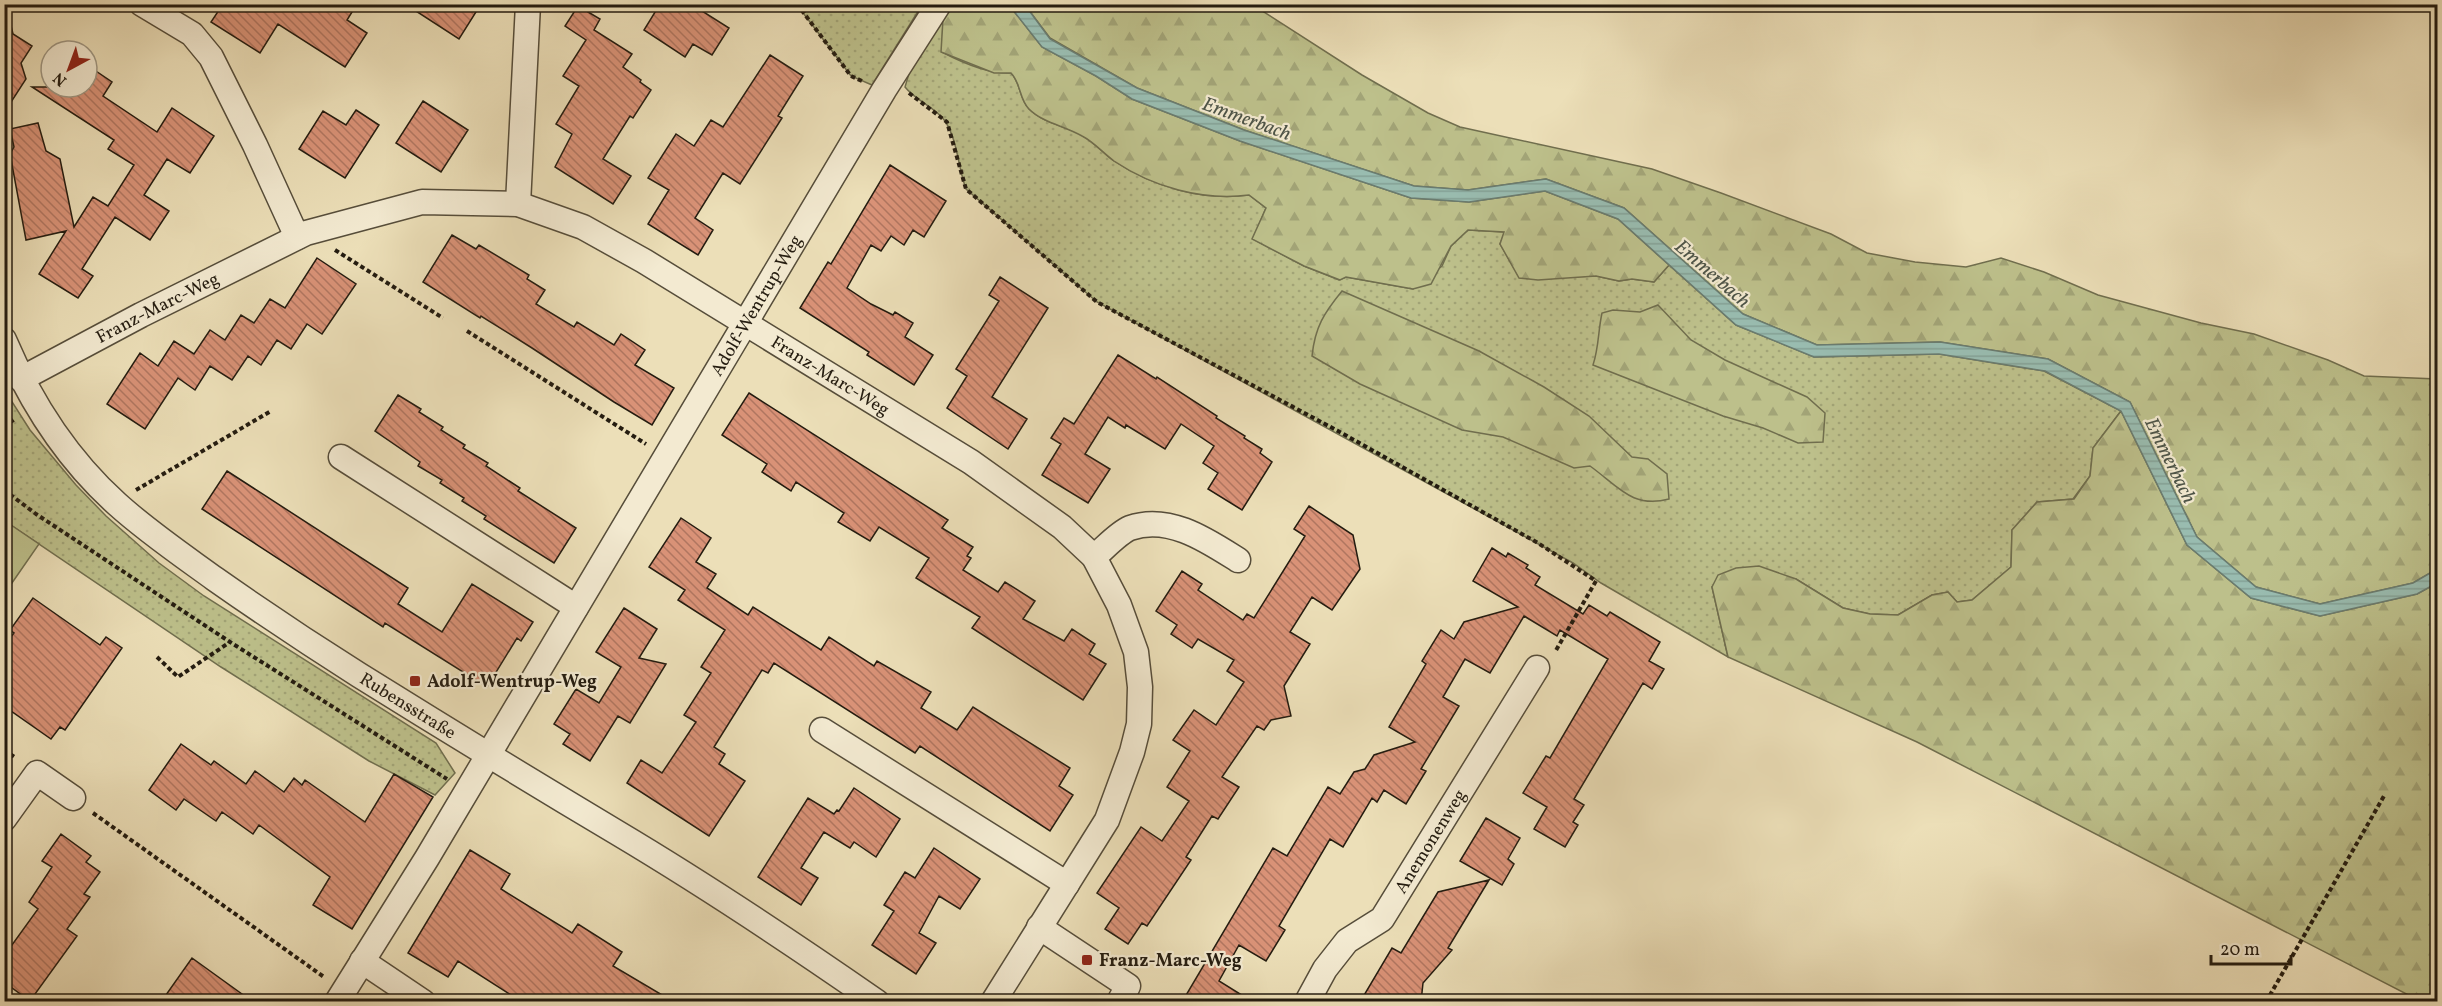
<svg xmlns="http://www.w3.org/2000/svg" width="2442" height="1006" font-family="Vollkorn,serif">
	<style>
		.grass { fill: url(#grass-dots); stroke: #706e4e; stroke-width: 1.5 }
		.forest { fill: url(#forest-firs); stroke: #706e4e; stroke-width: 1.5 }
		.pitch { fill: #bdc08b; stroke: #706e4e; stroke-width: 1.5 }
		.water { fill: url(#water-rules); stroke: #6a7c70; stroke-width: 1.5 }
		.building { fill: url(#building-back-hatch); stroke: #241c10; stroke-width: 1.5 }
		.lines { fill: none; stroke-linecap: round; stroke-linejoin: round }
		.street-casing { stroke: #564d3a; stroke-width: 27 }
		.path { stroke: #241c10; stroke-width: 4; stroke-dasharray: 4.5 3; stroke-linecap: butt }
		.street { stroke: #f3ead1; stroke-width: 24 }
		.poi-dot { fill: #8f2418; stroke: #f3ead1; stroke-width: 2 }
		.labels { text-anchor: middle; stroke-width: 4.5; stroke-linejoin: round; paint-order: stroke }
		.street-label { font-size: 18px; fill: #241c10; stroke: #f3ead1 }
		.poi-label { font-size: 18px; font-weight: bold; fill: #241c10; stroke: #f3ead1; text-anchor: start }
		.water-label { font-size: 20px; font-style: italic; fill: #4d5448; stroke: #f3ead1 }
	</style>
	<defs>
		<pattern id="grass-dots" width="8" height="8" patternUnits="userSpaceOnUse" patternTransform="scale(1.5)"><rect width="8" height="8" fill="#bdc08b"/><path d="M2 2h.1M6 6h.1" fill="none" stroke="#a2a477" stroke-width="1.8" stroke-linecap="round"/></pattern>
		<pattern id="forest-firs" width="22" height="20" patternUnits="userSpaceOnUse" patternTransform="scale(1.5)"><rect width="22" height="20" fill="#bdc08b"/><path d="M5 1l3.5 6h-7zM16 11l3.5 6h-7z" fill="#a2a477"/></pattern>
		<pattern id="water-rules" width="6" height="5" patternUnits="userSpaceOnUse" patternTransform="scale(1.5)"><rect width="6" height="5" fill="#99bcb0"/><path d="M0 2.5h6" fill="none" stroke="#84a196"/></pattern>
		<pattern id="building-back-hatch" width="6" height="6" patternUnits="userSpaceOnUse" patternTransform="scale(1.5)"><rect width="6" height="6" fill="#d99277"/><path d="M-1 5l2 2M0 0l6 6M5-1l2 2" fill="none" stroke="#b07660"/></pattern>
	</defs>
	<rect width="100%" height="100%" fill="#ecdfb8"/>
	<filter id="stains"><feTurbulence type="fractalNoise" baseFrequency=".00333" numOctaves="4"/><feColorMatrix values="0 0 0 0 .2 0 0 0 0 .09 0 0 0 0 .02 0 0 0 .5 -.17"/></filter>
	<radialGradient id="worn" r=".72"><stop offset=".6" stop-color="#630" stop-opacity="0"/><stop offset="1" stop-color="#630" stop-opacity=".3"/></radialGradient>
	<path class="grass" d="M797,5H922L872,85L851,76Z
		M943,19L942,52C961,62 989,74 1011,73C1021,83 1019,99 1029,109C1043,123 1065,126 1082,135C1094,142 1103,153 1114,161C1153,187 1202,201 1249,195L1266,208L1253,239L1304,266L1339,280L1346,277L1413,289L1442,266L1451,246L1468,230L1505,232L1500,244L1520,278L1596,276L1619,281L1632,279L1654,282L1669,265L1736,325L1814,357L1939,354L2044,371L2121,411L2093,448L2090,476L2073,499L2037,502L2012,530L2011,567L1972,600L1957,602L1948,592L1932,595L1898,615L1870,614L1843,608L1796,579L1712,587L1728,657L1601,583L1573,563L1097,302L966,189C958,168 958,141 945,121C935,107 916,101 905,87L910,70Z
		M4,386L7,394L30,430L76,485L106,516L159,563L204,596L436,743L455,773L435,795L369,761L221,667L5,521Z"/>
	<path class="forest" d="M949,5H1009L1042,47L1096,76L1132,99L1240,141L1411,198L1469,202L1545,191L1618,219L1669,265L1654,282L1632,279L1619,281L1596,276L1538,280L1519,278L1500,244L1504,232L1468,230L1451,246L1431,284L1413,289L1346,277L1340,280L1304,266L1252,239L1266,208L1249,195C1202,201 1153,187 1114,161C1103,153 1094,142 1082,136C1065,126 1043,123 1029,109C1019,99 1021,83 1011,73H994L941,52L943,19Z
		M1025,5H1253L1362,75L1428,113L1460,127L1652,169L1721,193L1831,234L1867,253L1915,262L1966,267L2001,258L2044,272L2098,295L2201,323L2254,334L2328,360L2364,376L2437,379V569L2413,583L2320,604L2256,587L2197,537L2130,402L2048,359L1940,342L1817,345L1743,314L1624,208L1546,179L1468,190L1414,186L1244,130L1137,88L1050,38Z
		M1342,291L1479,351L1544,387L1589,416L1632,457L1648,459L1667,474L1669,499C1632,509 1618,486 1590,466L1574,468L1503,437L1462,430L1360,384L1312,356C1315,327 1324,313 1342,291Z
		M1658,305L1691,340L1725,360L1807,397L1825,413L1823,442L1798,443L1763,428L1723,416L1593,365C1599,347 1598,331 1602,313L1613,310L1640,312Z
		M2121,411L2187,545L2251,598L2320,616L2417,594L2437,583V1001H2420L1917,742L1728,657L1712,587L1718,575L1736,568L1759,566L1796,579L1843,608L1870,614L1898,615L1932,595L1948,592L1957,602L1972,600L2011,567L2012,530L2037,502L2074,499L2090,476L2093,448Z"/>
	<path class="pitch" d="M5,521L39,544L5,593Z"/>
	<path class="water" d="M1009,5H1025L1050,39L1137,88L1244,130L1414,186L1468,190L1546,179L1624,208L1743,314L1817,345L1940,342L2048,359L2130,402L2197,537L2256,587L2320,604L2413,583L2437,569V583L2417,594L2320,616L2251,598L2187,545L2121,411L2045,371L1939,354L1814,357L1736,325L1618,219L1545,191L1469,202L1411,198L1240,141L1132,99L1096,76L1042,47Z"/>
	<path class="building" d="M223,4H357L347,20L367,33L345,67L278,24L260,53L211,22Z
		M405,4H481L459,39Z
		M660,4H691L729,28L712,55L693,44L685,57L644,30Z
		M578,6L600,19L594,30L632,54L623,67L641,80L640,82L651,90L633,118L630,116L603,159L631,176L613,204L555,167L572,134L556,124L579,86L563,76L586,40L565,26Z
		M11,26L13,34L32,46L21,63L26,79L4,113V27Z
		M770,55L803,76L778,116L782,118L740,184L723,173L695,218L713,230L698,255L648,224L669,190L648,178L676,134L694,146L711,120L723,127Z
		M87,65L112,82L103,96L157,132L172,108L214,136L190,173L167,159L144,195L169,211L150,240L115,217L82,269L93,276L78,298L39,274L66,231L26,240L10,154L14,147L10,129L38,123L46,151L60,159L74,227L93,197L108,206L134,165L108,149L114,140L32,87H87Z
		M423,101L468,130L441,172L396,143Z
		M356,110L379,125L345,178L299,149L323,111L346,125Z
		M890,165L946,201L924,237L913,230L904,245L891,236L881,251L871,245L847,288L871,304L893,315L895,312L913,323L905,337L933,355L914,385L867,355L869,352L800,308L828,262L831,264Z
		M452,235L476,249L479,245L529,275L527,279L545,290L536,304L574,327L577,322L614,345L621,334L645,350L635,365L674,388L652,425L614,402L532,348L481,316L480,318L423,282Z
		M317,258L356,284L322,334L307,324L291,349L277,340L261,365L248,356L232,380L210,366L195,390L178,378L145,429L107,404L140,353L158,366L174,341L194,354L210,330L225,340L241,315L254,323L270,299L285,308Z
		M1000,277L1048,308L992,397L1027,419L1008,449L947,408L967,376L956,369L999,301L989,295Z
		M1118,355L1156,379L1157,377L1217,416L1216,418L1245,436L1244,438L1262,449L1260,453L1272,462L1242,510L1208,489L1218,473L1203,463L1214,446L1181,424L1165,449L1126,425L1125,428L1108,417L1085,454L1110,469L1088,503L1042,475L1061,444L1051,438L1064,418L1074,424Z
		M749,393L948,520L942,528L973,547L967,556L971,558L963,570L998,592L1005,582L1035,601L1023,619L1064,641L1072,629L1095,644L1089,654L1106,664L1083,700L972,628L980,617L916,578L929,558L879,527L870,541L838,522L844,513L796,482L791,491L762,472L767,464L722,435Z
		M398,395L421,409L419,412L443,427L441,430L465,445L463,448L488,463L486,466L520,488L518,491L576,528L554,563L484,519L486,516L462,501L464,498L440,483L442,480L418,466L420,462L375,431Z
		M227,471L408,588L398,604L442,632L472,584L533,622L521,641L517,638L487,687L385,623L383,627L202,509Z
		M1309,506L1353,535L1360,569L1332,610L1312,597L1290,632L1310,644L1284,686L1291,716L1271,720L1264,730L1257,726L1222,777L1239,787L1218,819L1212,816L1186,857L1191,860L1147,926L1142,923L1128,944L1105,929L1119,908L1097,893L1141,827L1162,841L1189,801L1167,787L1190,751L1173,740L1194,710L1216,725L1244,682L1227,671L1234,660L1198,639L1192,648L1171,634L1177,625L1156,611L1182,571L1202,584L1198,590L1243,620L1247,614L1254,618L1305,536L1294,529Z
		M681,518L711,538L696,562L716,574L707,588L748,615L753,607L821,650L829,637L874,666L877,661L931,692L921,708L957,730L973,707L1070,768L1059,786L1073,795L1050,831L920,746L915,753L774,663L768,673L762,670L714,747L725,754L719,764L745,781L709,836L627,783L641,760L662,773L696,722L684,715L711,673L701,667L725,630L678,600L685,590L649,567Z
		M1492,548L1506,557L1508,553L1528,565L1526,568L1540,577L1535,585L1583,614L1589,605L1607,616L1610,612L1660,642L1649,661L1664,669L1652,689L1643,683L1574,799L1584,805L1573,822L1578,825L1565,847L1534,829L1547,807L1523,793L1546,756L1550,758L1608,659L1560,630L1557,636L1524,616L1490,673L1465,659L1443,697L1459,706L1421,769L1426,771L1406,804L1384,790L1377,802L1372,798L1343,847L1330,839L1279,926L1285,930L1266,961L1239,945L1219,981L1253,1002H1182L1273,848L1287,856L1328,787L1340,794L1354,772L1365,769L1374,755L1415,742L1389,727L1426,664L1422,661L1441,630L1454,639L1464,622L1518,607L1473,581Z
		M33,598L100,645L106,637L122,648L65,730L60,727L51,739L4,706V646L14,633L10,630Z
		M624,608L657,629L639,658L666,664L630,723L618,716L590,761L563,744L570,734L554,724L576,689L599,703L621,667L596,652Z
		M181,744L211,765L214,761L246,784L255,771L284,792L294,778L302,785L305,780L365,822L394,774L433,797L352,929L313,905L330,877L259,825L253,834L222,812L216,821L184,799L176,810L149,790Z
		M854,788L900,819L876,857L854,842L850,848L824,832L801,868L818,878L801,905L758,877L808,798L834,814L837,810L839,811Z
		M1486,818L1520,838L1508,859L1514,864L1502,885L1460,861Z
		M61,834L91,856L86,862L100,872L84,894L90,897L67,929L77,936L30,1001L4,982V956L38,909L29,902L52,867L42,861Z
		M934,848L980,879L960,909L939,896L919,933L936,943L916,974L872,945L894,911L884,905L905,872L915,878Z
		M470,850L510,874L501,889L572,933L578,924L622,952L613,966L674,1002H522L458,961L448,977L408,953Z
		M1489,880L1448,948L1452,950L1423,983L1421,1002H1360L1392,948L1401,953L1438,892Z
		M192,958L253,1002H161Z"/>
	<g class="lines">
		<defs>
			<g id="street">
				<path d="M142,4L192,34L211,57L255,145L297,237"/>
				<path d="M518,204L528,4"/>
				<path id="s1" d="M4,340C30,401 68,460 117,504C148,532 182,555 215,579C262,612 310,644 359,675C444,728 529,780 616,832C705,885 792,943 877,1002"/>
				<path id="s2" d="M21,379L141,315L306,233L422,202L518,204L583,227L644,261L971,462L1062,527L1094,557L1119,605L1136,652L1140,687L1139,724L1132,752L1107,820L993,1002"/>
				<path d="M341,457L576,607"/>
				<path d="M1094,557C1104,549 1118,533 1130,528C1169,514 1208,541 1238,560"/>
				<path d="M822,730L1067,884"/>
				<path d="M4,819L37,773L73,798"/>
				<path d="M1039,927L1128,986L1119,1002"/>
				<path d="M362,961L423,1002"/>
				<path id="s3" d="M337,1002L427,858L884,90L939,4"/>
				<path id="s4" d="M1307,1002L1325,969L1347,941L1382,919L1537,668"/>
			</g>
		</defs>
		<use href="#street" class="street-casing"/>
		<path class="path" d="M797,4L851,76L862,81
			M909,93L947,122L966,189L1097,302L1338,431L1538,543L1596,581L1555,652
			M335,250L443,318
			M467,331L646,444
			M4,427L16,418
			M4,490L36,514L230,642L447,779
			M136,490L271,411
			M157,657L178,677L230,642
			M4,750L16,758
			M93,813L324,977
			M2266,1002L2384,796"/>
		<use href="#street" class="street"/>
	</g>
	<g class="poi-dot">
		<rect x="409" y="675" width="12" height="12" rx="3"/>
		<rect x="1081" y="954" width="12" height="12" rx="3"/>
	</g>
	<g class="labels">
		<g class="street-label">
			<text dy="6" stroke="none"><textPath href="#s3" startOffset="813">Adolf-Wentrup-Weg</textPath></text>
			<text dy="6" stroke="none"><textPath href="#s2" startOffset="154">Franz-Marc-Weg</textPath></text>
			<text dy="6" stroke="none"><textPath href="#s2" startOffset="894">Franz-Marc-Weg</textPath></text>
			<text dy="6" stroke="none"><textPath href="#s1" startOffset="555">Rubensstraße</textPath></text>
			<text dy="6" stroke="none"><textPath href="#s4" startOffset="206">Anemonenweg</textPath></text>
		</g>
		<g class="poi-label">
			<text x="427" y="687">Adolf-Wentrup-Weg</text>
			<text x="1099" y="966">Franz-Marc-Weg</text>
		</g>
		<g class="water-label">
			<text transform="translate(1247 118) rotate(20)" y="7">Emmerbach</text>
			<text transform="translate(1713 273) rotate(41)" y="7">Emmerbach</text>
			<text transform="translate(2171 460) rotate(64)" y="7">Emmerbach</text>
		</g>
	</g>
	<rect width="2442" height="1006" fill="none" stroke="#ecdfb8" stroke-width="24"/>
	<rect x="6" y="6" width="2430" height="994" fill="none" stroke="#241c10" stroke-width="3"/>
	<rect x="12" y="12" width="2418" height="982" fill="none" stroke="#241c10" stroke-width="1.5"/>
	<g transform="translate(69 69) rotate(221)"><circle r="28" fill="#f3ead1" stroke="#a09884" stroke-width="1.5"/>
	<path d="M0-4.5L10 22L0 15L-10 22Z" fill="#8f2418"/>
	<text y="-9" font-size="16" font-weight="bold" text-anchor="middle" fill="#241c10">N</text>
	</g>
	<path d="M2211 955v9h80v-9" fill="none" stroke="#241c10" stroke-width="3"/>
	<text x="2220" y="955" font-size="18" fill="#241c10" stroke="#f3ead1" stroke-width="4.5" paint-order="stroke">20 m</text>
	<rect width="100%" height="100%" filter="url(#stains)"/>
	<rect width="100%" height="100%" fill="url(#worn)"/>
</svg>
